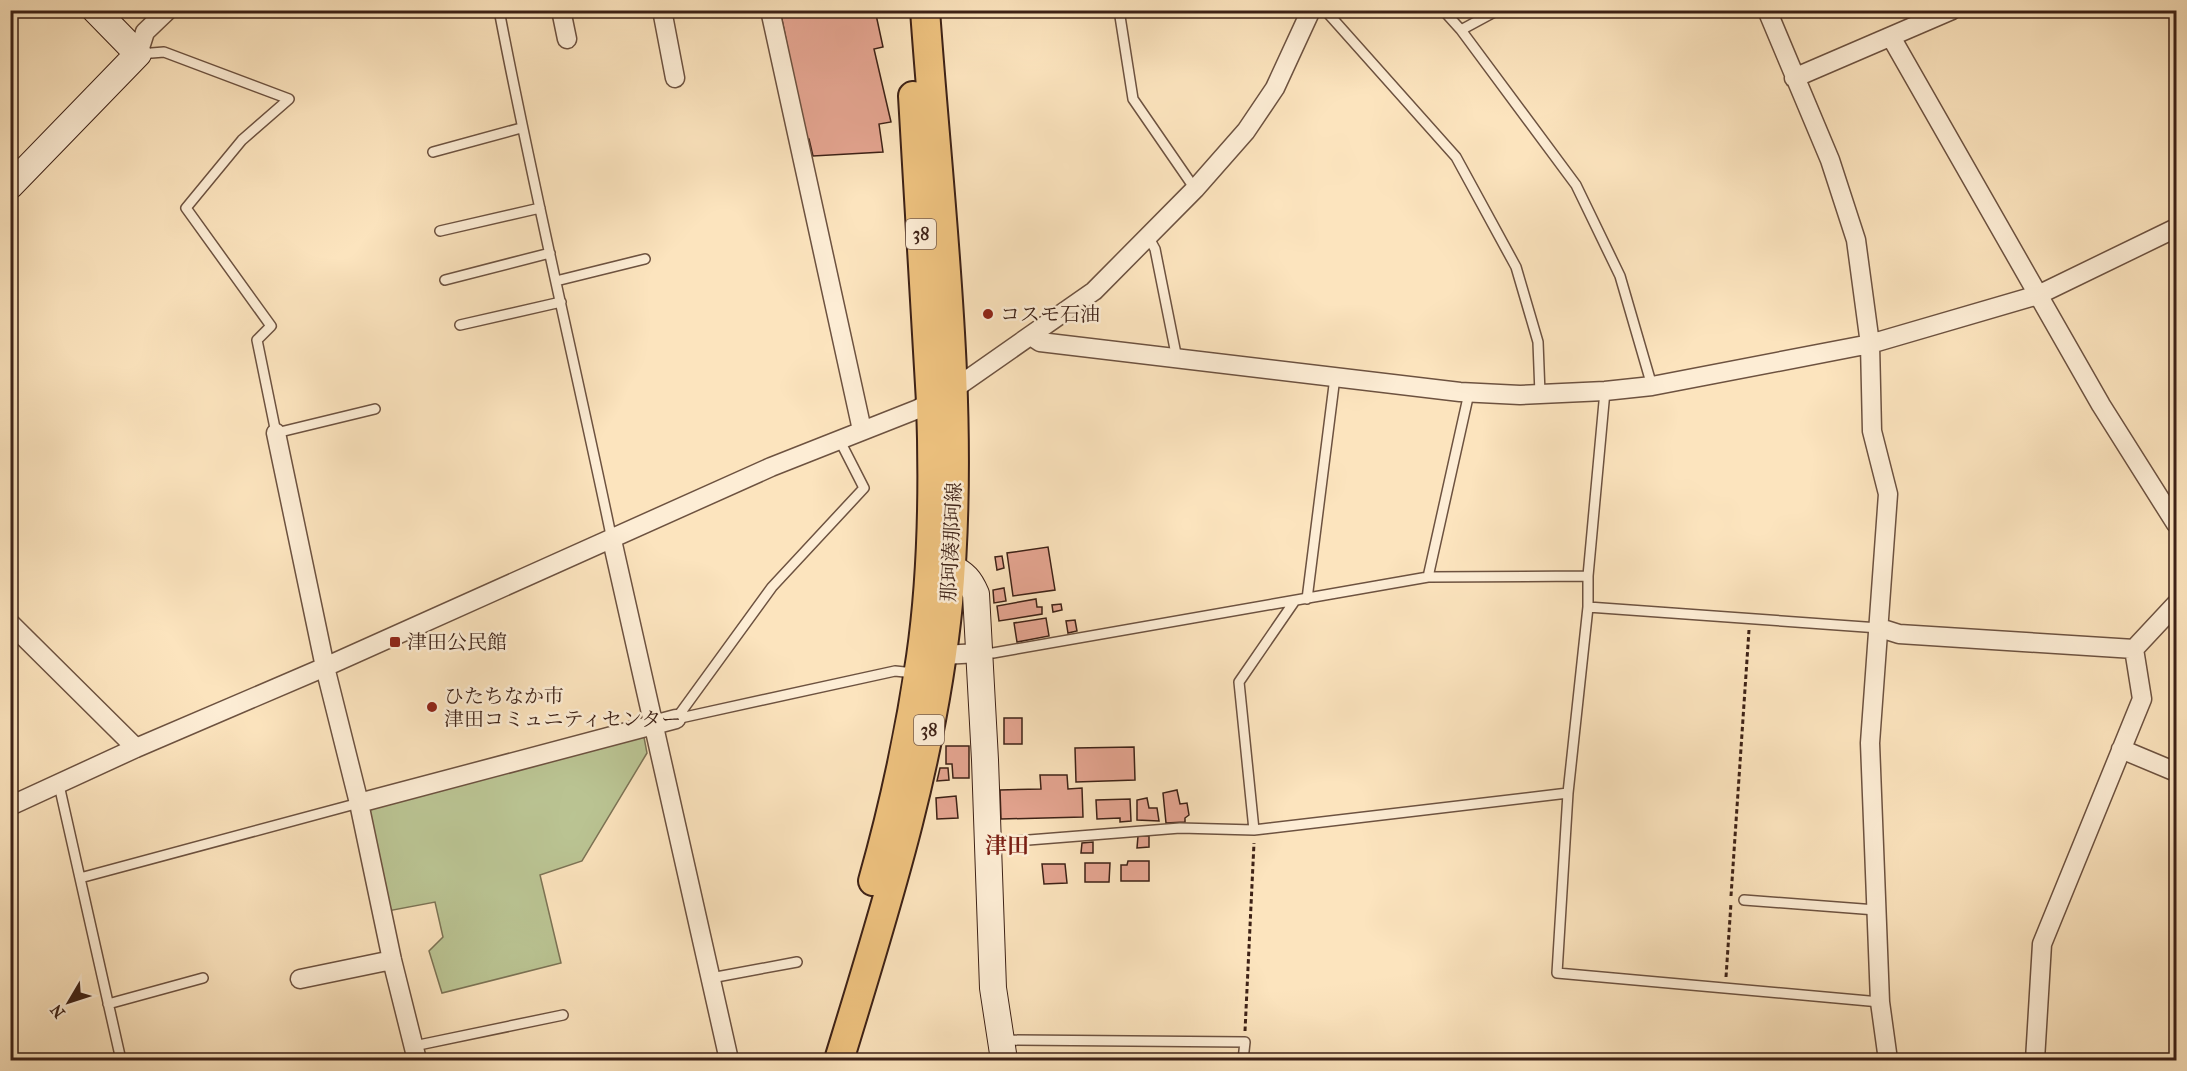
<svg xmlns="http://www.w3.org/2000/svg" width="2187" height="1071" font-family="'IM FELL French Canon','Noto Serif JP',serif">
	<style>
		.green { fill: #bbc594; stroke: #7c7355; stroke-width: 1.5 }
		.building { fill: #e5a591; stroke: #3d2116; stroke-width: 1.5 }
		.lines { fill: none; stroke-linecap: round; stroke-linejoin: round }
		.lane-casing { stroke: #6d5240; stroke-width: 12 }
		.street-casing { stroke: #6d5240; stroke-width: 21 }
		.secondary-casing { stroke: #3d2116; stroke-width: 28 }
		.primary-casing { stroke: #3d2116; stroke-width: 32 }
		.path { stroke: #3d2116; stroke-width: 3; stroke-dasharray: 4.5 3; stroke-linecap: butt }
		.lane { stroke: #fdedd5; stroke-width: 9 }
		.street { stroke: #fdedd5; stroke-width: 18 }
		.secondary { stroke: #fdedd5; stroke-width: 26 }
		.primary { stroke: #eec27f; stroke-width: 28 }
		.poi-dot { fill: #8f2418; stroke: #fdedd5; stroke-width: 2 }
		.labels { text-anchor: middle; stroke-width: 5; stroke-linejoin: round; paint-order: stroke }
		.shield { fill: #fdedd5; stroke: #775e4f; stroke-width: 1.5 }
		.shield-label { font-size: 18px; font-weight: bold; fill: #3d2116 }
		.poi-label { font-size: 20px; fill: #3d2116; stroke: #fdedd5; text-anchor: start }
		.street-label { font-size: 20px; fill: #3d2116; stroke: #fdedd5 }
		.quarter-label { font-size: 22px; font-weight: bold; fill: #7a1f14; stroke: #fdedd5 }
	</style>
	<rect width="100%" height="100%" fill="#fce4be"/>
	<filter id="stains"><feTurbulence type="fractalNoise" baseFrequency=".00333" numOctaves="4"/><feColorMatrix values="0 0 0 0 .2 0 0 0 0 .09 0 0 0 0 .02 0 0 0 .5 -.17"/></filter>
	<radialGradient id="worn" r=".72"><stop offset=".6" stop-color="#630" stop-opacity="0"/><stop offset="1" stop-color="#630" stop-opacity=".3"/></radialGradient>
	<path class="green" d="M643,732L647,753L582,861L540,875L561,963L442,993L429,951L443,937L435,902L388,911L362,809Z"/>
	<path class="building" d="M780,10H875L883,47L874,49L891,122L879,124L883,152L813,156L809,139H806Z
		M1048,547L1055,590L1013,596L1007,553Z
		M1002,556L1004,568L997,570L995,557Z
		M1004,588L1006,601L994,603L993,590Z
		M1036,599L1037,607H1042V614L999,621L997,606Z
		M1061,604L1062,610L1053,612L1052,605Z
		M1046,618L1049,636L1017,642L1014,623Z
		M1075,620L1077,631L1068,633L1066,621Z
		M1004,718H1022V744H1004Z
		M946,746H969V778H953L952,764H946Z
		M1134,747L1135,780L1076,782L1075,748Z
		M940,768H948L949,780L937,781Z
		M1040,775H1067L1068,789L1082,788L1083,817L1001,819L1000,790L1041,789Z
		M1177,790L1180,804L1187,803L1189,815L1185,818V822L1166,823L1163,793Z
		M956,796L958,818L937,819L936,798Z
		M1147,798L1149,808H1157L1159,821L1137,820V800Z
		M1130,799L1131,821L1120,822V818L1097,819L1096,800Z
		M1138,836H1149V847L1137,848Z
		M1093,842V853H1081L1082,843Z
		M1128,861H1149V881H1121V865H1127Z
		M1085,863H1110L1109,882H1085Z
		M1042,864H1065L1067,883L1044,884Z"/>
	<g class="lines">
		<defs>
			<path id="lane" d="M499,10C533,188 575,363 612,540
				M1119,10L1133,99L1195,189
				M1325,10L1456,157L1516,267L1538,342L1540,394
				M1443,10L1461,30L1498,10
				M1461,30L1576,185L1620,276L1652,386
				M139,54L164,52L289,99L242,140L186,208L271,326L257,340L276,433L375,409
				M433,152L521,128
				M440,231L540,208
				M1149,238L1155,249L1177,359
				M445,280L550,253
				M556,281L645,259
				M460,325L561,302
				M1605,391L1588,576V607L1568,793L1557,973L1880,1002
				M1428,577L1469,393
				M1307,599L1335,377
				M1588,607L1879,628
				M980,653H993L1428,577L1588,576
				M676,719L772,587L864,488L839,439
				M676,719L895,671L914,673
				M59,785L121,1060
				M1254,830L1239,682L1294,602
				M991,843L1180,828L1254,830L1568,793
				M80,878L359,803
				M1744,900L1876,910
				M711,978L797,962
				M108,1004L203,978
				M1002,1040L1245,1042L1243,1060
				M414,1046L563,1015"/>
			<path id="street" d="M561,10L567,39
				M662,10L675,78
				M770,10L862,430
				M1767,10L1830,160L1856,240L1870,344L1872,431L1888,494L1870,743L1880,1002L1888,1060
				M1891,37L2101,405L2176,524
				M138,54L145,32L168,10
				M1794,78L1952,10
				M1031,336L1040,342L1460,392L1520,395L1605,391L1652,386L1870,344L2038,295L2176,228
				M276,433L325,667L359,803L392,960L417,1060
				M612,540L729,1060
				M10,623L136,748
				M1880,628L1899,634L2134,649L2176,604
				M942,655L980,653
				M2121,749L2176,772
				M359,803L676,719
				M10,806L136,748L325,667L771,467L918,409L954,389L1094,291L1195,189L1246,131L1275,88L1311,10
				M300,979L392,960
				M2035,1060L2042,944L2142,699L2134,649"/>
			<path id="secondary" d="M10,186L138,54L95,10
				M950,567C965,574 970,580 976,594L985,760L993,988L1004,1060"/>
			<path id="primary" d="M873,881C894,807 910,733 921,657C933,574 934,486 931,402L913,96
				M839,1060C885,910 933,760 948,603C966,405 939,208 925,10"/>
		</defs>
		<use href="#lane" class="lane-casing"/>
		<use href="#street" class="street-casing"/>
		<use href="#secondary" class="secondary-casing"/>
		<use href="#primary" class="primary-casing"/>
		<path class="path" d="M1731,896L1749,630
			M1726,977L1731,903
			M1245,1031L1254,843"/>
		<use href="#lane" class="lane"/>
		<use href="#street" class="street"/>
		<use href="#secondary" class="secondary"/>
		<use href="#primary" class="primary"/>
	</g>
	<g class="poi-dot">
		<circle cx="988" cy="314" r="6"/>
		<rect x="389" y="636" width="12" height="12" rx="3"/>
		<circle cx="432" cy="707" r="6"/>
	</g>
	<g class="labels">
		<g class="shield">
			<rect x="906" y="219" width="30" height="30" rx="4.5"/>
			<rect x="914" y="715" width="30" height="30" rx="4.5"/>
		</g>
		<g class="shield-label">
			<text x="921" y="240">38</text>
			<text x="929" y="736">38</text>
		</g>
		<g class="poi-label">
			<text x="1000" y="321">コスモ石油</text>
			<text x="407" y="649">津田公民館</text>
			<text x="444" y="703">ひたちなか市<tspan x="444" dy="23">津田コミュニティセンター</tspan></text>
		</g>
		<g class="street-label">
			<text transform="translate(951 542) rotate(-87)" y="7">那珂湊那珂線</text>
		</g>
		<g class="quarter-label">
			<text x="1007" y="853">津田</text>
		</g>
	</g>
	<rect width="2187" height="1071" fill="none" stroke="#fce4be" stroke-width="36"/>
	<rect x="12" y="12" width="2163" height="1047" fill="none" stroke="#3d2116" stroke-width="3"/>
	<rect x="18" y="18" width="2151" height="1035" fill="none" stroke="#3d2116" stroke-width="1.5"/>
	<g transform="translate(69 1002) rotate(231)" stroke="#fdedd5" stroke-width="4.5" paint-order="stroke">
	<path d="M0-4.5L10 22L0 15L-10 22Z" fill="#3d2116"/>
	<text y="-9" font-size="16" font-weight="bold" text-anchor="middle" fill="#3d2116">N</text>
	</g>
	<rect width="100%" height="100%" filter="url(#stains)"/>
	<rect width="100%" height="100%" fill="url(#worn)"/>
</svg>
